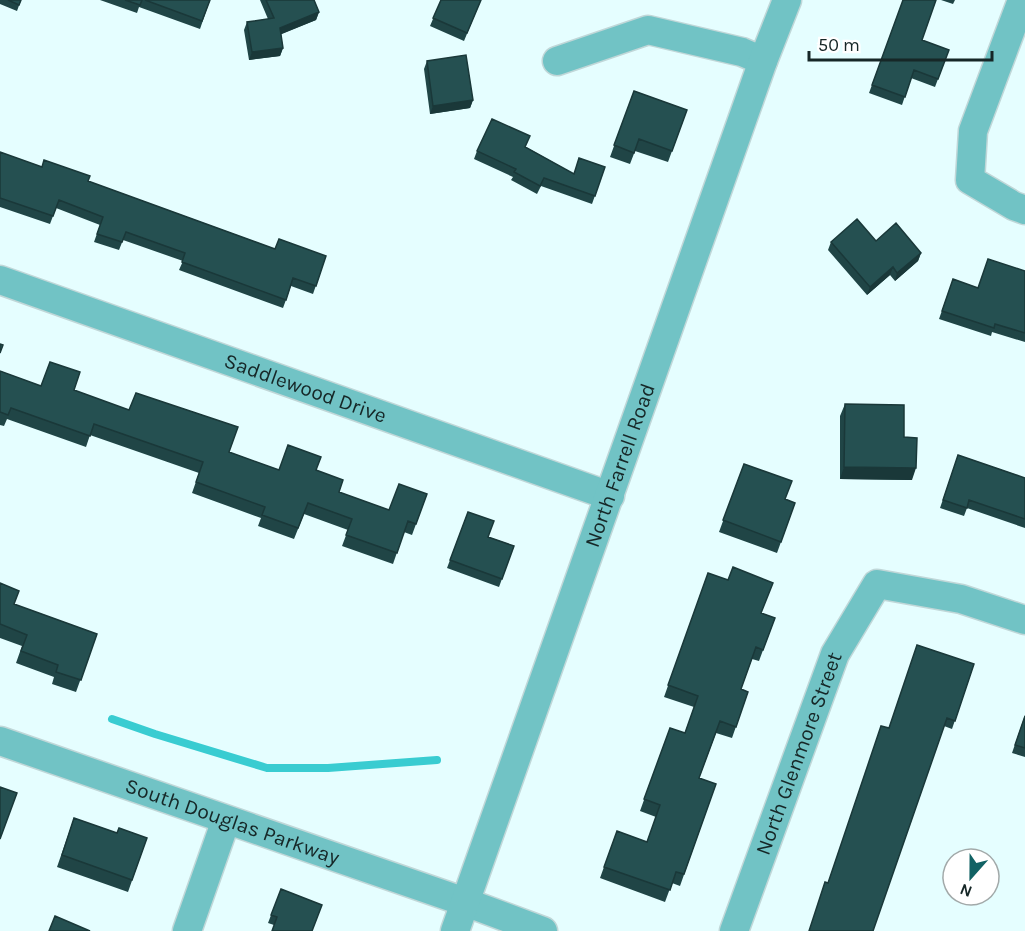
<svg xmlns="http://www.w3.org/2000/svg" width="1025" height="931" font-family="Karla,sans-serif">
	<style>
		.lines { fill: none; stroke-linecap: round; stroke-linejoin: round }
		.stream { stroke: #39ccd1; stroke-width: 8 }
		.minor-casing { stroke: #c0d7d8; stroke-width: 31 }
		.minor { stroke: #71c3c5; stroke-width: 28 }
		.wall { fill: #204546 }
		.shaded-wall { fill: #1a3839 }
		.building { fill: #255051; stroke: #1a3839; stroke-width: 1.5 }
		.labels { text-anchor: middle; stroke-width: 6; stroke-linejoin: round; paint-order: stroke }
		.street-label { font-size: 21px; fill: #162727; stroke: #fff }
	</style>
	<rect width="100%" height="100%" fill="#e5feff"/>
	<g class="lines">
		<path class="stream" d="M112,719L155,734L267,768H328L437,760"/>
		<defs>
			<g id="minor">
				<path d="M1022,0L973,131L970,180L1014,206L1025,210"/>
				<path d="M557,61L648,30L742,52L763,61"/>
				<path id="s1" d="M0,280L610,496"/>
				<path id="s2" d="M0,741L465,902L543,931"/>
				<path d="M187,931L226,820"/>
				<path id="s3" d="M455,931L763,61L787,0"/>
				<path id="s4" d="M734,931L835,654L877,584L961,599L1025,620"/>
			</g>
		</defs>
		<use href="#minor" class="minor-casing"/>
		<use href="#minor" class="minor"/>
	</g>
	<path class="wall" d="M0,0H21L17,11L0,4Z
		M100,0H210L200,29L139,7L137,13Z
		M260,0H314L319,12L316,20L281,34L283,48L280,56L249,60L244,30L247,22L268,19Z
		M441,0H481L464,41L430,26Z
		M903,0L938,79L935,87L911,78L902,105L869,93Z
		M941,0H955L953,4Z
		M427,61L473,100L470,108L430,114L424,69Z
		M634,91L687,110L668,162L635,151L630,164L610,157Z
		M526,147L574,174L605,167L592,204L541,186L537,194L511,180L513,177L474,159L477,151Z
		M0,152L42,167L88,181L275,249L326,256L313,294L291,286L283,308L179,270L183,261L123,240L119,250L94,242L100,225L56,208L50,224L0,207Z
		M876,241L921,253L918,261L895,281L890,275L867,295L828,250L831,242Z
		M1025,271V342L992,332L991,336L939,319L953,279L978,288Z
		M0,371L41,386L74,390L229,452L279,470H316L339,492L389,510L427,494L412,535L404,532L393,564L342,546L348,530L304,514L294,539L258,526L261,518L192,493L199,473L90,435L86,447L7,419L4,426L0,425Z
		M845,404L904,437L912,480L840,479V416Z
		M958,455L1025,478V528L967,508L964,516L940,508Z
		M744,464L785,500L795,503L777,553L719,532Z
		M468,512L489,537L514,546L499,587L447,568Z
		M708,573L761,613L775,618L759,661L752,659L741,689L748,692L732,738L716,733L699,778L716,784L680,886L672,883L665,902L600,878L617,831L647,842L656,817L640,811L670,728L685,733L694,707L664,697Z
		M0,583L14,604L97,634L76,692L52,684L54,677L16,663L22,646L0,638Z
		M974,664L952,729L944,726L888,728Z
		M1025,715V757L1012,753Z
		M74,818L117,833L147,838L128,892L57,867Z
		M281,889L322,905L274,925L268,923Z"/>
	<path class="shaded-wall" d="M319,12L316,20L277,36L280,28Z
		M283,48L280,56L249,60L252,52Z
		M473,100L470,108L430,114L433,106Z
		M921,253L918,261L895,281L897,273Z
		M893,267L890,275L867,295L870,287Z
		M844,467L916,468L912,480L840,479Z"/>
	<path class="building" d="M8,0H21L19,5Z
		M125,0H142L140,5Z
		M145,0H210L202,21Z
		M266,0H314L319,12L280,28L283,48L252,52L247,22L274,18Z
		M441,0H481L467,33L433,18Z
		M903,0H936L922,40L949,50L938,79L914,70L905,97L872,85Z
		M466,55L473,100L433,106L427,61Z
		M634,91L687,110L672,151L639,139L634,153L614,145Z
		M492,119L530,136L525,147L574,174L579,158L605,167L595,196L544,178L540,186L514,172L516,169L477,151Z
		M0,152L42,167L44,160L90,176L88,181L275,249L279,239L326,256L316,286L293,278L286,300L182,262L185,253L126,232L122,242L97,234L103,217L59,200L53,216L0,198Z
		M857,219L876,241L896,223L921,253L897,273L893,267L870,287L831,242Z
		M988,259L1025,271V333L995,324L994,328L942,311L953,279L978,288Z
		M0,344L3,345L0,353Z
		M50,362L80,372L74,390L129,410L136,393L238,427L229,452L279,470L288,445L321,457L316,470L343,480L339,492L389,510L399,484L427,494L416,524L408,521L397,553L346,535L352,519L308,503L298,528L262,515L265,507L196,482L203,462L94,424L90,436L11,408L8,415L0,412V371L41,386Z
		M845,404L904,405V437L917,438L916,468L844,467Z
		M958,455L1025,478V519L969,500L967,508L943,500Z
		M744,464L792,481L785,499L795,503L781,542L723,520Z
		M468,512L494,521L488,537L514,546L502,579L450,560Z
		M733,567L773,583L761,613L775,618L763,650L756,647L741,689L748,692L736,727L720,721L699,778L716,784L684,874L676,872L670,890L604,867L617,831L647,842L660,805L644,799L670,728L685,733L698,696L668,685L708,573L728,580Z
		M0,583L19,591L14,604L97,634L81,680L56,672L58,665L21,651L27,635L0,624Z
		M917,645L974,664L955,721L947,718L873,931H809L825,882L828,883L881,726L889,728Z
		M1025,716V748L1015,745Z
		M0,787L17,793L0,839Z
		M74,818L117,833L119,828L147,838L132,880L62,855Z
		M281,889L322,905L312,931H272L277,917L271,915Z
		M55,916L90,931H49Z"/>
	<g class="labels">
		<g class="street-label">
			<text dy="7" stroke="none"><textPath href="#s1" startOffset="324">Saddlewood Drive</textPath></text>
			<text dy="7" stroke="none"><textPath href="#s3" startOffset="494">North Farrell Road</textPath></text>
			<text dy="7" stroke="none"><textPath href="#s4" startOffset="189">North Glenmore Street</textPath></text>
			<text dy="7" stroke="none"><textPath href="#s2" startOffset="246">South Douglas Parkway</textPath></text>
		</g>
	</g>
	<g transform="translate(971 877) rotate(201)"><circle r="28" fill="#ffffff" stroke="#a2a9a9" stroke-width="1.5"/>
	<path d="M0-4.5L10 22L0 15L-10 22Z" fill="#116264"/>
	<text y="-9" font-size="16" font-weight="bold" text-anchor="middle" fill="#162727">N</text>
	</g>
	<path d="M809 51v9h183v-9" fill="none" stroke="#162727" stroke-width="3"/>
	<text x="818" y="51" font-size="18" fill="#162727" stroke="#ffffff" stroke-width="4.5" paint-order="stroke">50 m</text>
</svg>
